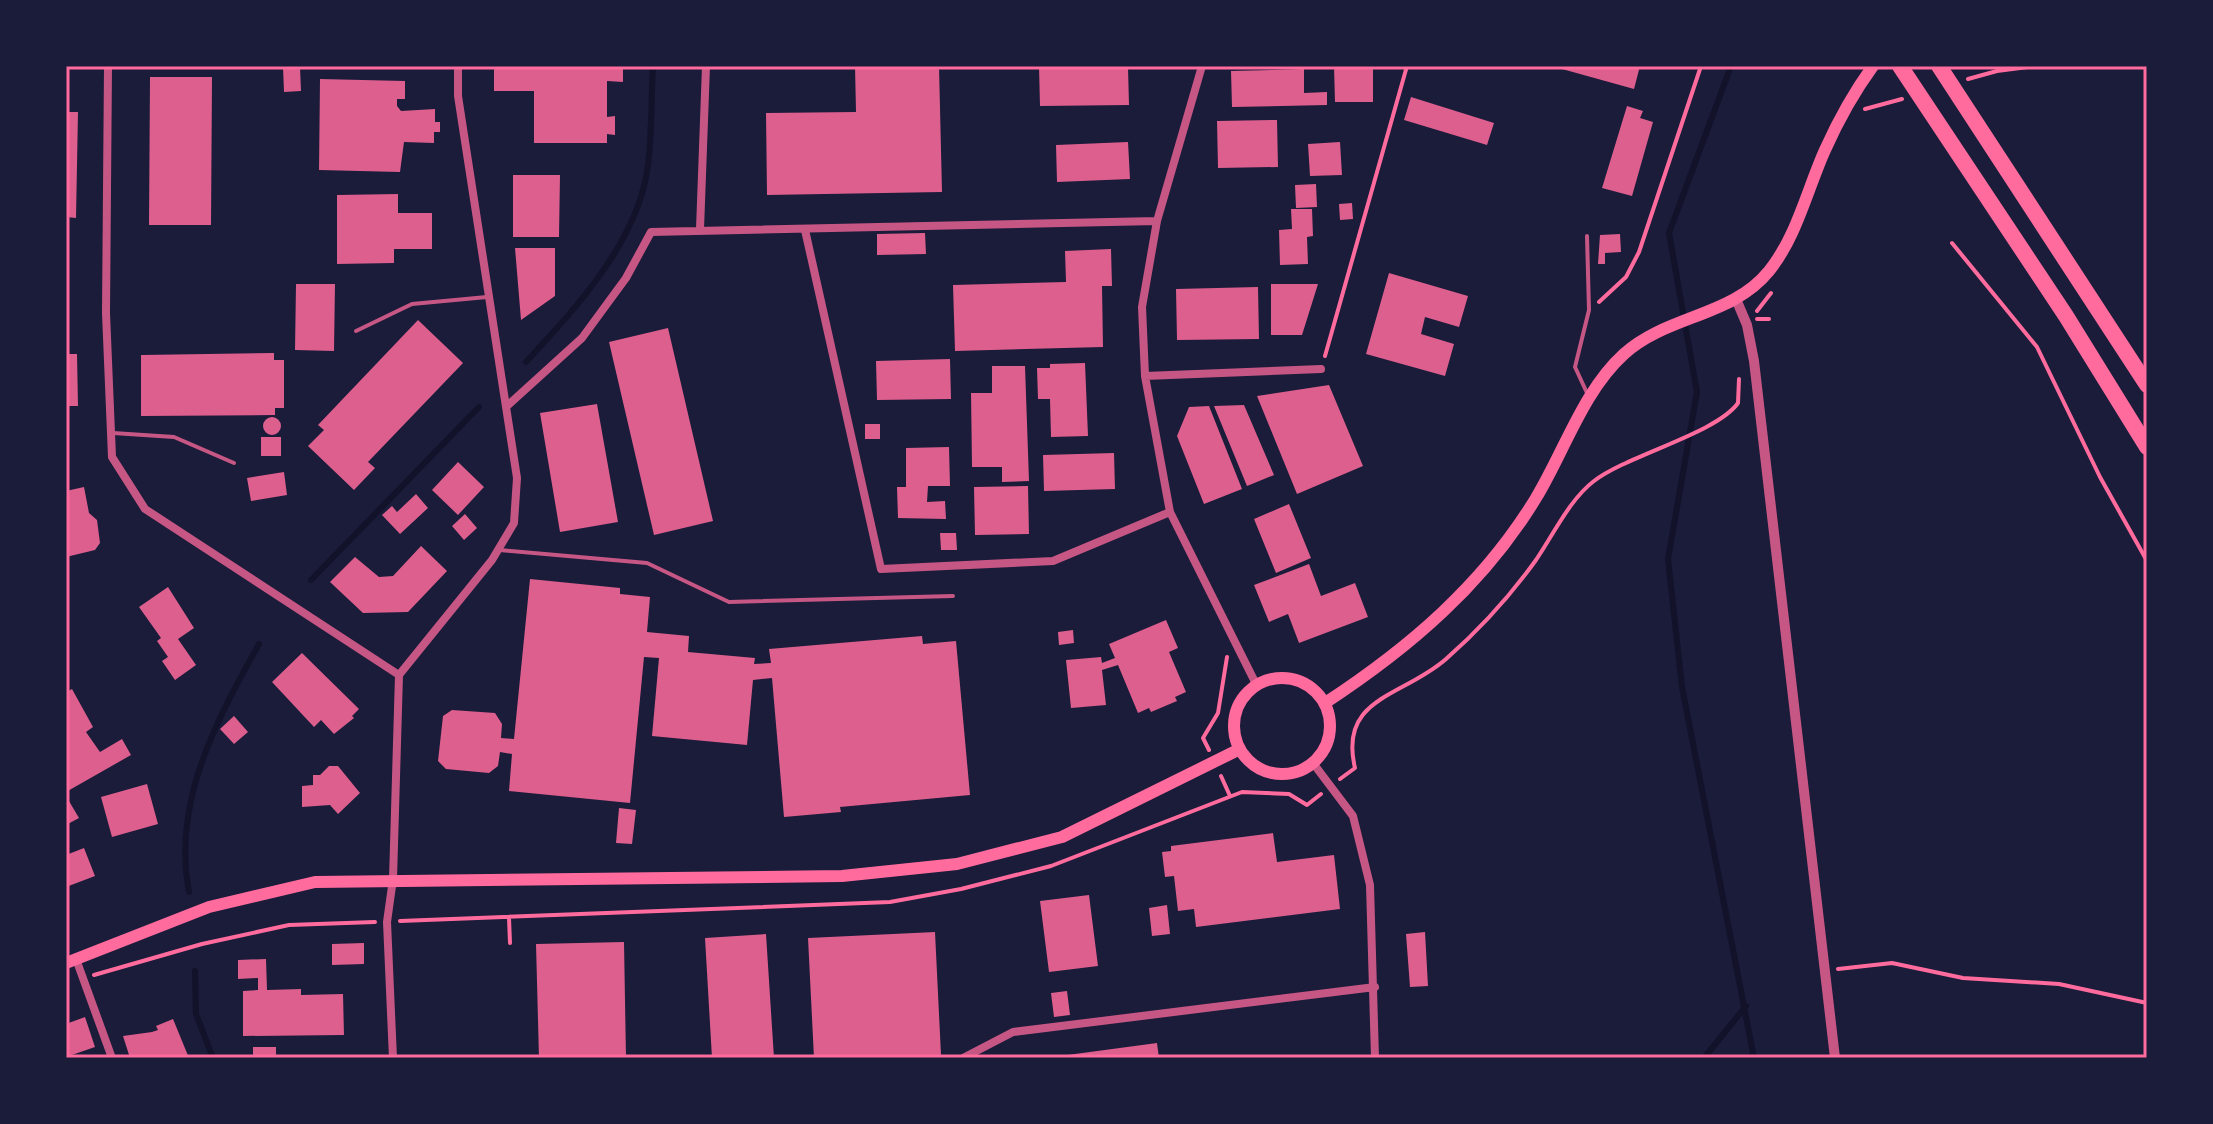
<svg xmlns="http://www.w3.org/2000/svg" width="2213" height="1124" font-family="'Libre Baskerville',serif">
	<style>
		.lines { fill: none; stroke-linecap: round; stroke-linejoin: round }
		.stream { stroke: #12122b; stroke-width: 6 }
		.building { fill: #dd5f8e }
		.path { stroke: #ff6b9d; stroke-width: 4 }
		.service { stroke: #c65784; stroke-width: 4 }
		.minor { stroke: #c65784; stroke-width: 8 }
		.tertiary { stroke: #c65784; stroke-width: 10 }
		.secondary { stroke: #ff6b9d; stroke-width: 12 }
		.motorway { stroke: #ff6b9d; stroke-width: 16 }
		.neatline { fill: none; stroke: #ff6b9d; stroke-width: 3 }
	</style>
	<rect width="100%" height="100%" fill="#1b1b3a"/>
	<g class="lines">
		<path class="stream" d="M1731,66L1669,233L1697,392L1668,559L1682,687L1754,1058
			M526,362C575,309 639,241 648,165C652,133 651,99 653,66
			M311,580L479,407
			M189,892C172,802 216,721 259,644
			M195,971L196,1014L213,1058
			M1704,1058L1746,1006"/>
	</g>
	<path class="building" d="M623,66V82L607,81V117L615,116V135L607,134V143H534V91H494V67Z
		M855,66H939L942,192L767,195L766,113L856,112Z
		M1039,66H1054V69L1128,68L1129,105L1040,106Z
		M1334,66H1373V102H1335Z
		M1563,66H1640L1634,89L1562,69Z
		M283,67H300L301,91L284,92Z
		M1304,69V93L1327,92V105L1232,107L1231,71Z
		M150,77H212L211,225H149Z
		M320,79L405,81V99H397V106L401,111L435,109V122H440V132H434V143L404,142L400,172L319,170Z
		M1411,97L1494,123L1487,145L1404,120Z
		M1627,106L1643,111L1640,118L1653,122L1632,196L1602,188Z
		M66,112H78L76,218L66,217Z
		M1277,120L1278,167L1218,168L1217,121Z
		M1128,142L1130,179L1057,182L1056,145Z
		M1340,142L1342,175L1310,176L1308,144Z
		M513,175H560L559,237H513Z
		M1316,184L1317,207L1296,208L1295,185Z
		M398,194V213H432V249H394V263L337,264V195Z
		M1352,203L1353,219L1340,220L1339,204Z
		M1291,209H1312L1313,236L1307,237L1308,264L1280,265L1279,230L1292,229Z
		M925,233L926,254L877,255V234Z
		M1620,234L1621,252L1605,253V264H1598L1600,235Z
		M515,248H555V296L521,320Z
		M1111,249L1112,286H1102L1103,347L955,351L953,285L1066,282L1065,251Z
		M1389,273L1468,296L1459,327L1425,317L1421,334L1454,344L1445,376L1366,354Z
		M296,284H335L334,351L295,350Z
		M1271,284H1318L1302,335H1271Z
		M1258,287L1259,339L1177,340L1176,289Z
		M418,320L463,363L368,462L375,468L354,490L308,446L324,430L318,425Z
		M668,328L713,521L654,535L609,342Z
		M274,353V360H284V408H275V415L141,416V355Z
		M66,354H77L78,406H66Z
		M950,359L951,399L877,400L876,361Z
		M1085,363L1088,436L1051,437L1050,399H1038L1037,368H1050V364Z
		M992,366H1025L1029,481L1002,482V467H972L971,393H992Z
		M1329,385L1363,466L1297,494L1257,396Z
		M597,404L618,522L560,532L540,413Z
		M1244,405L1274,475L1247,486L1214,406Z
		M1209,406L1242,489L1204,504L1177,436L1189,407Z
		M263 426a9 9 0 1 1 18 0a9 9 0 1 1-18 0Z
		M865,424H880V439H865Z
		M261,437H281V456H261Z
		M949,447L950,486H928L927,502L945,501L946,519L898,518L897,487H906V448Z
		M1114,453L1115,489L1044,491L1043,455Z
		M458,462L484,487L458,515L432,490Z
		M284,472L287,495L251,501L247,478Z
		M1028,486L1029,534L975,535L974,487Z
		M84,487L89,513L97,520L100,543L95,550L66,557V491Z
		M416,494L428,508L400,534L382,515L392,506L397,512Z
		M1289,504L1311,558L1276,573L1254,519Z
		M465,514L477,528L464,540L452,526Z
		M940,533H956L957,550H941Z
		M421,546L447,571L408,612L363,613L330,582L355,557L379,577L393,576Z
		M1309,564L1321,596L1355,583L1368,617L1299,643L1288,614L1269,622L1254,585Z
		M530,579L620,588V594L650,597L647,632L689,636L688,652L755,658L754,664L771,663L769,649L922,636L923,644L956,641L970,795L840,807L841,812L784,817L772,678L753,680L747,745L652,736L659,658L644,657L630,803L509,791L512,754L500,752L498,766L489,773L446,769L438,761L443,716L452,710L495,713L502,724L501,738L514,739Z
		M168,587L194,628L178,639L196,665L175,680L162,661L168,657L157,641L161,638L139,607Z
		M1166,620L1178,648L1169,652L1186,692L1175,697L1177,701L1151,712L1149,708L1138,713L1118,665L1102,670L1106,705L1071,708L1066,660L1101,657L1102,663L1115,658L1109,644Z
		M1073,630L1074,643L1059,645L1058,632Z
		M302,653L359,709L352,716L354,718L334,734L321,720L314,727L272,682Z
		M72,689L93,727L86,732L100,752L122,739L131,755L66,792V692Z
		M234,716L248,732L234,744L220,729Z
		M329,766H338L360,793L338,814L330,805L302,807V786L313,785V775H320Z
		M147,784L158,824L112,837L101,797Z
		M66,796L79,818L66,825Z
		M619,808L636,810L632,844L616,843Z
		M1273,833L1277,862L1334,855L1340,909L1196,927L1194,909L1178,911L1174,876L1165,877L1162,852L1171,851V846Z
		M84,848L95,876L66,887V855Z
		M1089,895L1098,966L1049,972L1040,901Z
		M1167,905L1170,934L1152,936L1149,908Z
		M935,932L941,1055L814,1058L808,938Z
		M1425,932L1428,986L1410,987L1406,934Z
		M766,934L774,1058H712L705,938Z
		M624,942L626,1058H539L536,944Z
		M364,943V964L332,965V944Z
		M266,959L267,990L301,989V995L343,994L344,1035L243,1036V991L258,990V978L238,979V960Z
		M1067,991L1070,1015L1054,1017L1051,993Z
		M85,1017L95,1047L66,1057V1024Z
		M173,1019L189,1058H130L123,1036L152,1032L158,1030L156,1026Z
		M1157,1043L1159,1058H1061L1060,1056Z
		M253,1047H276V1058H253Z"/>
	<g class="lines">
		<path class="path" d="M2144,66H2147
			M1968,79L1997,71L2035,66
			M1865,109L1902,99
			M1952,243L2037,347L2100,477L2147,561
			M1599,302L1626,277L1639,252L1701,66
			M1757,311L1771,293
			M1757,319H1769
			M1325,356L1407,66
			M1209,750L1203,738L1218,713L1227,657
			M1221,776L1230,796
			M1340,779L1355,768C1338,697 1403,697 1446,659C1479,630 1510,596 1536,560C1553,535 1570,499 1594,481C1628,455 1717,433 1738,403L1739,379
			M509,918L510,943
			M400,921L890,902L961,889L1051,866L1242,792L1289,794L1307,805L1321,794
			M1838,969L1892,963L1963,978L2059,984L2147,1003
			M94,975L202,944L289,925L375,922"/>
		<path class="service" d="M1587,236L1589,310L1575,367L1587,393
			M356,331L412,304L487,297
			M113,433L174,437L234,463
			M500,550L647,563L729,602L953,596"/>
		<path class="minor" d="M108,66L106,313L112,457L145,509L399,675
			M1202,66L1157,221L1142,307L1145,376L1170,512L1257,686
			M700,229L706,66
			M805,230L881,569L1053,561L1170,512
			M1145,376L1321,369
			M507,406L582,338L626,278L651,232L1157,221
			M399,675L492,560L514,523L517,478L458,96V66
			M1313,763L1353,816L1370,885L1375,1058
			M76,959L112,1058
			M393,1058L387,922L393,879L399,675
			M963,1058L1013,1032L1375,987"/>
		<path class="tertiary" d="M1736,299L1747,325L1754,361L1835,1058"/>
		<path class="secondary" d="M1234 726a48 48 0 1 1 96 0a48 48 0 1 1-96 0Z
			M1325,703C1409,648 1483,585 1536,498C1564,452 1583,391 1624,354C1667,315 1732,317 1769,271C1797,236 1807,190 1825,150C1838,121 1854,92 1873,66
			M66,963L209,907L315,882L842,876L957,864L1062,837L1240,749"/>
		<path class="motorway" d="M1900,66L2066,316L2147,447
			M1939,66L2147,385"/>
	</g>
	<rect width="2213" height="1124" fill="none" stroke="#1b1b3a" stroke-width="136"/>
	<rect x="68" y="68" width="2077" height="988" class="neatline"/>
</svg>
